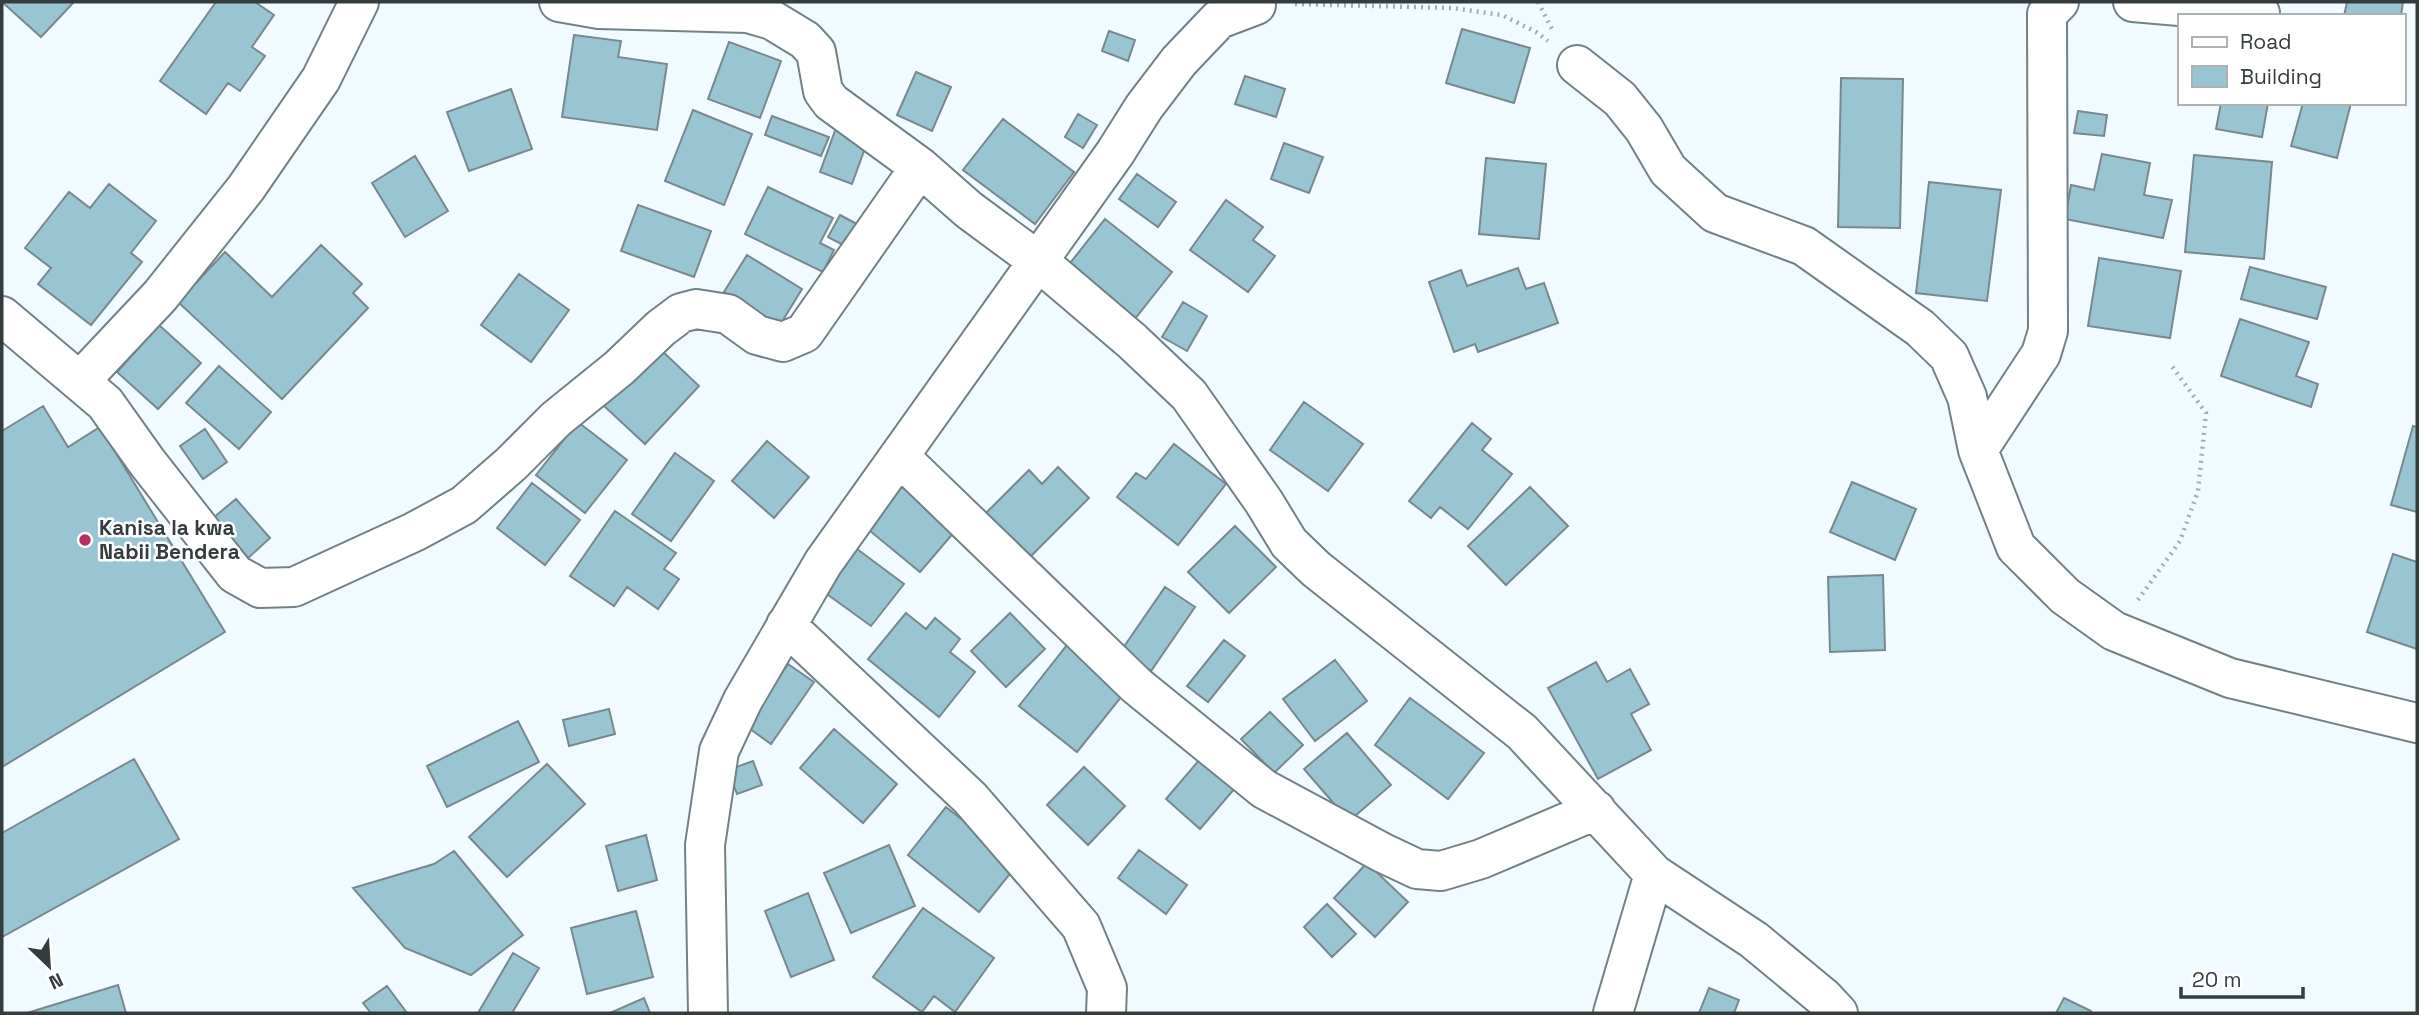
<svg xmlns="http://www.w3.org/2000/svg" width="2419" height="1015" font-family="'Space Grotesk',sans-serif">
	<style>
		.building { fill: #99c5d3; stroke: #79888d; stroke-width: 2 }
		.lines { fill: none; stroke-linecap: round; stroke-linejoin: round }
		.minor-casing { stroke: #718186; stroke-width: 42 }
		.path { stroke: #a3acaf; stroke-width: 4.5; stroke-dasharray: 2 5; stroke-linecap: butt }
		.minor { stroke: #fff; stroke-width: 38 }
		.poi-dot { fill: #b92d63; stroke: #fff; stroke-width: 2.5 }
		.labels { text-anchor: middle; stroke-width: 5; stroke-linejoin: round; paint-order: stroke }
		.poi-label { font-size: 21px; font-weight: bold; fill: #353c3e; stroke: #fff; text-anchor: start }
	</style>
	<rect width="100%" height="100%" fill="#f1fbff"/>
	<path class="building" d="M2,2H74L41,37Z
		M216,2H255L274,15L252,47L265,56L240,91L228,83L206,114L160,81Z
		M2347,2H2403L2401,16H2344Z
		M1462,29L1530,48L1514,103L1446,83Z
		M1109,31L1135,40L1128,61L1102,51Z
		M574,35L621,41L618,57L667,64L657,130L562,117Z
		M729,42L781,61L760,118L708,99Z
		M916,72L951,87L932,131L897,115Z
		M1245,76L1285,89L1276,117L1235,104Z
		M1841,78L1903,79L1900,228L1838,227Z
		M511,89L532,149L469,171L447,112Z
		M2221,103H2268L2262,137L2216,129Z
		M2303,103H2351L2337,158L2291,146Z
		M693,110L752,134L724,205L665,181Z
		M2078,111L2107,115L2104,136L2074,133Z
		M1078,114L1097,125L1083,148L1065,137Z
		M772,116L829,137L821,156L765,135Z
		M1003,119L1074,172L1035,224L963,170Z
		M836,128L868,140L852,184L820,172Z
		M1284,143L1323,157L1309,193L1271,179Z
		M2102,154L2150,163L2144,195L2172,200L2163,238L2065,219L2071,185L2094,190Z
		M2194,155L2272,162L2264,259L2185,252Z
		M415,156L448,211L405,237L372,183Z
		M1486,158L1546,164L1539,239L1479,234Z
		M1137,174L1176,202L1158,227L1119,199Z
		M1929,182L2001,190L1987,301L1916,293Z
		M109,184L156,221L131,253L142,262L91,325L38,284L51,268L25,248L69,192L90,208Z
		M768,187L833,218L820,243L834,250L823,272L745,234Z
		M1226,200L1263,227L1253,240L1275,256L1248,292L1190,250Z
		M638,205L711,231L694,277L621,251Z
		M840,215L870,231L858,253L828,237Z
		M1105,219L1172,272L1134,320L1067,267Z
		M321,245L362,284L353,293L368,308L282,399L178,302L225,252L272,297Z
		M747,255L802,289L780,325L724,292Z
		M2099,258L2181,271L2170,338L2088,326Z
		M2250,267L2326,287L2317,319L2241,299Z
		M1518,268L1526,289L1544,283L1558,323L1478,352L1475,344L1454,352L1429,282L1461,270L1467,286Z
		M519,274L569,310L531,362L481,325Z
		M1183,302L1207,316L1187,351L1162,337Z
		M2240,319L2309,342L2296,376L2318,384L2311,407L2221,376Z
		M159,325L201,363L158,409L117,372Z
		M659,348L699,386L645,444L604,406Z
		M219,366L271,412L239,449L186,403Z
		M1304,402L1363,444L1328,491L1270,450Z
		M43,406L68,447L100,427L225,632L2,767V431Z
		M578,422L627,460L585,513L536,475Z
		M1472,423L1491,439L1482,450L1512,474L1468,529L1440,507L1431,518L1409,501Z
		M2413,426L2417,427V512L2391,505Z
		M205,429L227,462L203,479L180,446Z
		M767,441L809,477L774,518L732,481Z
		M1174,444L1226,484L1178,545L1117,497L1136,473L1146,479Z
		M675,453L714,481L671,541L632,514Z
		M1058,467L1089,498L1027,560L982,517L1029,470L1042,484Z
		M1852,482L1916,509L1895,560L1830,532Z
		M532,483L580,520L545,565L497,528Z
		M900,484L955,531L920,572L864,526Z
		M1530,487L1568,526L1506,585L1468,546Z
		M236,499L270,538L248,558L213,518Z
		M615,511L676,553L664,569L679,579L658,609L627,587L614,606L570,576Z
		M1235,526L1276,567L1229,613L1188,572Z
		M853,546L904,584L871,626L820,589Z
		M2393,554L2417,562V649L2367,632Z
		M1883,575L1885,650L1830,652L1828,577Z
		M1165,587L1195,607L1151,671L1121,651Z
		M906,613L926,629L935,618L960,639L950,652L975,672L939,717L868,659Z
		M1010,613L1045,649L1006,687L971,651Z
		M1224,640L1245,656L1208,702L1187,686Z
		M1067,645L1126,691L1077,752L1019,706Z
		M1335,660L1367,701L1315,741L1283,699Z
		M1596,662L1607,682L1630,669L1649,704L1631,714L1651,750L1598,779L1548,688Z
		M788,664L814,682L771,744L746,726Z
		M1410,698L1484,753L1448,799L1375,745Z
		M609,709L615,734L569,746L563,720Z
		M1270,712L1303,745L1274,773L1241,739Z
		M518,721L539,762L447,807L427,766Z
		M834,729L897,784L863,823L800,768Z
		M1347,733L1391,785L1349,821L1304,769Z
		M1206,752L1241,781L1200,829L1166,799Z
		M134,759L179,839L2,937V833Z
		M753,761L762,785L737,794L728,770Z
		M547,764L585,804L507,877L469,837Z
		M1084,767L1125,806L1088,845L1047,805Z
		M946,807L1018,864L979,912L908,855Z
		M646,835L657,880L618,891L606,846Z
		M889,845L915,906L851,933L824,873Z
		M1139,850L1187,885L1166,914L1118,878Z
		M454,851L523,935L471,975L405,948L353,888L434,864Z
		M1367,863L1408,902L1375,937L1334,898Z
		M808,893L834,960L791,977L765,911Z
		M1327,904L1356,934L1332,957L1304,927Z
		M923,908L994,958L955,1012L934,996L922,1012L873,977Z
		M636,911L653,977L587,994L571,928Z
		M513,953L539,968L512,1013H478Z
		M118,985L126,1013H27Z
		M387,986L407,1013H371L363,1003Z
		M1709,988L1739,1000L1734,1013H1699Z
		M644,998L650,1013H610Z
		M2064,998L2091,1011L2090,1013H2056Z"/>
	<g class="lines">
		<defs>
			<path id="minor" d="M559,2L599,9L748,13L772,20L805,40L816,52L823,91L831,102L920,167L969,210L1038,261L1132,341L1189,395L1264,502L1289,543L1316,569L1522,732L1654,874L1754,940L1824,998L1838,1013
				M2133,2L2260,13
				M1577,65L1620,99L1644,129L1668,170L1715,213L1804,246L1920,328L1949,356L1967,397L1978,450L2016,547L2065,596L2114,631L2230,678L2417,723
				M2,316L105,403L147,462L235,574L260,588L294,587L414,532L464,505L511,464L556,419L619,368L661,328L681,313L696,309L728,314L757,335L783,342L804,333L920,167
				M80,381L160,296L246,188L321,79L359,2
				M1978,450L2041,354L2048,331L2047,14L2059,2
				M899,456L1137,686L1264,789L1383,853L1417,869L1441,871L1481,859L1596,810
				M786,625L970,798L1081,926L1107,988L1106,1013
				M708,1013L705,845L719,751L743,700L823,563L1115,153L1144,107L1179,61L1219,19L1256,5
				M1613,1013L1654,874"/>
		</defs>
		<use href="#minor" class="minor-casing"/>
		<path class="path" d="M1538,2L1554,33
			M1295,4L1452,8L1502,15L1536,32L1548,41
			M2138,600L2180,541L2198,491L2206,413L2171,365"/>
		<use href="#minor" class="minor"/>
	</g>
	<circle class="poi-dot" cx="85" cy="540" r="7"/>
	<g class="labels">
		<g class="poi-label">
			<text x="99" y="535">Kanisa la kwa<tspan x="99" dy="24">Nabii Bendera</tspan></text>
		</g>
	</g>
	<rect width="2419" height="1015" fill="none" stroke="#353c3e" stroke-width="7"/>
	<rect x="2178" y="14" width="228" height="91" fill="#ffffff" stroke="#aeb1b2" stroke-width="2"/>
	<rect x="2192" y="37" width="35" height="10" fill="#ffffff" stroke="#aeb1b2" stroke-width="2"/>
	<text x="2240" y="49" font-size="21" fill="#353c3e">Road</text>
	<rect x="2192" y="66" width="35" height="21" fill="#99c5d3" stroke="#aeb1b2" stroke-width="2"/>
	<text x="2240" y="84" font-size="21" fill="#353c3e">Building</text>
	<g transform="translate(49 966) rotate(155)" stroke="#ffffff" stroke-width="5" paint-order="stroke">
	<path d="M0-5L12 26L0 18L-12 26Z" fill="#353c3e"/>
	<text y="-10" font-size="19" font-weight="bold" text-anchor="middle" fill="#353c3e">N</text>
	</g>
	<path d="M2181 987v10h122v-10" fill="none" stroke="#353c3e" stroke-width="3.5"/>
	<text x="2192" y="987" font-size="21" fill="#353c3e" stroke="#ffffff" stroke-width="5" paint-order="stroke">20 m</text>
</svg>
